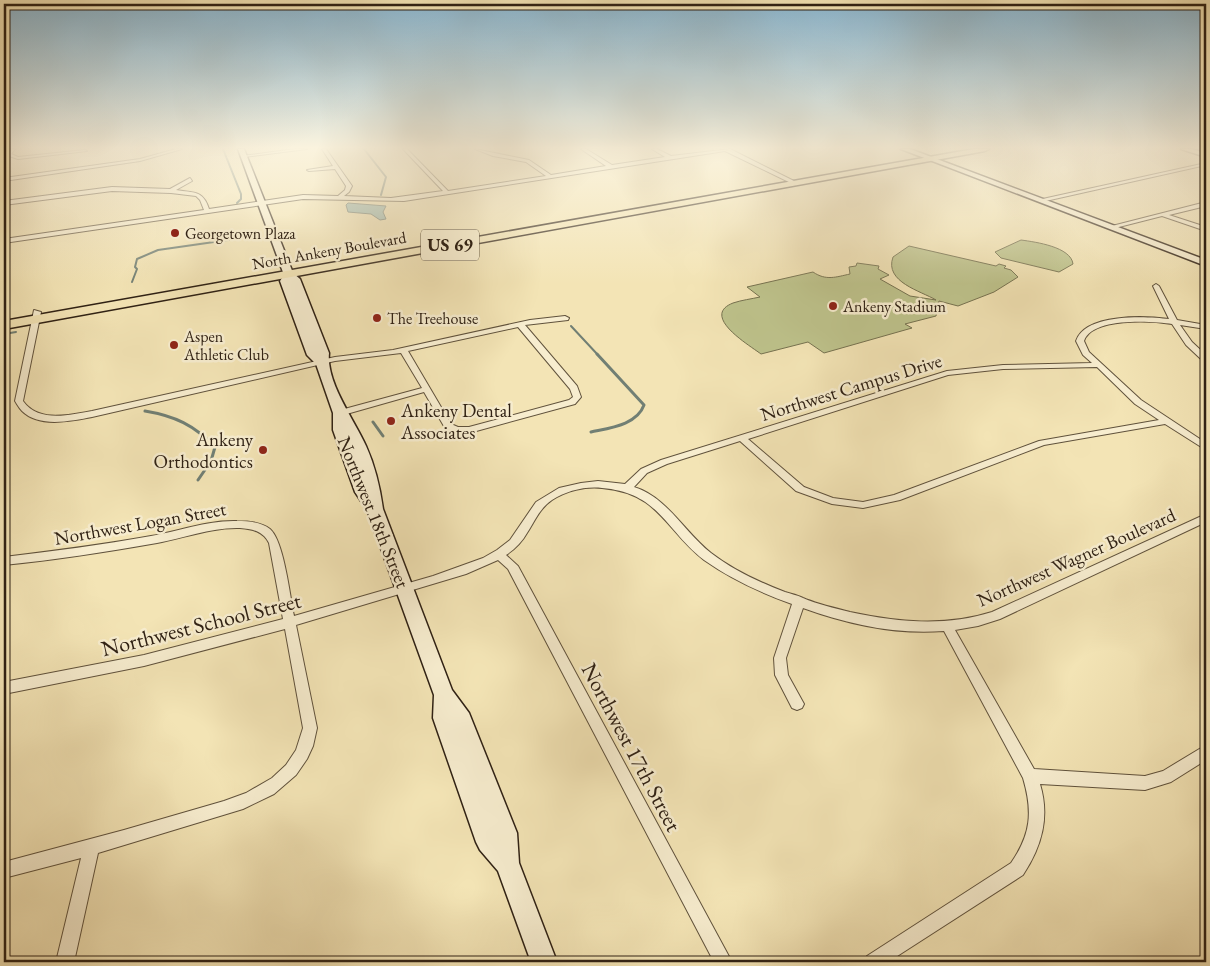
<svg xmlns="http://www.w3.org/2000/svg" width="1210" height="966" font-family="'EB Garamond',serif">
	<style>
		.green { fill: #bec38c; stroke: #767250 }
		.water { fill: #9dbdb4; stroke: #717f74 }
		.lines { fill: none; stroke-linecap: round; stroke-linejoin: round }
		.stream-far1 { stroke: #717f74; stroke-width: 2 }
		.stream { stroke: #717f74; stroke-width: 3 }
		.street-casing { stroke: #60523c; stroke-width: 2 }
		.secondary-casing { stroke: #2f2114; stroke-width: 3 }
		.primary-casing { stroke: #2f2114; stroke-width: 3 }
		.street { fill: #f7edcf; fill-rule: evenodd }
		.secondary { fill: #f7edcf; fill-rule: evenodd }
		.primary { fill: #f3e4b5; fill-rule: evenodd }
		.poi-dot { fill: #8f2418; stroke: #f7edcf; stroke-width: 2 }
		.labels { text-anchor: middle; stroke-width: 5; stroke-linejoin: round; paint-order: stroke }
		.far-poi-label { font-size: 16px; fill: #2f2114; stroke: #f7edcf; text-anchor: start }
		.far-street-label { font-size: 16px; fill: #2f2114; stroke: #f7edcf }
		.shield { fill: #f7edcf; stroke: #6b5e4c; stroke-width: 1 }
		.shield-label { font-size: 18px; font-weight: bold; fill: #2f2114 }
		.street-label { font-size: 19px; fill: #2f2114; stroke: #f7edcf }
		.poi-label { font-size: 19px; fill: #2f2114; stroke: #f7edcf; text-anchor: start }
		.near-street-label { font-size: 22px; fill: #2f2114; stroke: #f7edcf }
	</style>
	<rect width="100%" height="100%" fill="#f3e4b5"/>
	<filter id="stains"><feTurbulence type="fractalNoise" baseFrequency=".004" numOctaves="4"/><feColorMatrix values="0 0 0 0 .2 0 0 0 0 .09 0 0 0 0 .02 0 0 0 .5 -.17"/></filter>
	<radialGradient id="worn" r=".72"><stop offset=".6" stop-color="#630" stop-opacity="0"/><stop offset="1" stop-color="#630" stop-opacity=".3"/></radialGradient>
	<path class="green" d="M1021,240C1036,242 1071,247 1073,264L1059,272L1001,258L995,252Z
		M909,246L996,266L999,264L1006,266L1004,268L1011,270L1018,277L994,292L958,306L939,301L936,316L905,324L912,328L824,353L808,342L761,354C749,345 700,316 733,303C742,300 751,299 760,297L747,287L813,272C826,281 836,277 850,274L849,267L856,266L857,263L879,266L878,269L889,275L880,279L910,296L936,300C921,291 884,282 893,257Z"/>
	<path class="water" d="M348,203L386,206L383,212L386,219L380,220L371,214L348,212L346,205Z"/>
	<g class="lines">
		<path class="stream-far1" d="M223,149L241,194V199L237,203
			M364,149L386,177L381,195
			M132,282L137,269L135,267L137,259L158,250L235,239
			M571,326L598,355
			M4,334L16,332"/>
		<path class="stream" d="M145,411C175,416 194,425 215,447L211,461L198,480
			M373,422L383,436
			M591,432C609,428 637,425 644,405L597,354"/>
		<defs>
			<path id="street" d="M11,149H15L11,154L18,157L85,150L87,151L18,159L6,155Z
				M176,149H182L140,161L4,181V178L140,159Z
				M295,149H307L244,157L242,156Z
				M322,149H326L352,186L349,192L344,196L391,198L443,191L403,149H407L448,191L546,176L526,162L493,156L475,149L529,160L551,175L606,166L581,149H586L612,165L665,157L652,149H657L671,156L730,149L798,183L793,184L725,151L404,201L303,199L4,243V239L204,210L200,200L196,196L171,193L112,191L4,205V201L112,187L170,189L190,178L192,181L176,190C194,193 203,190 209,209L303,195L338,196L345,190L346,186L335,169L309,171L307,170L333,166Z
				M1206,163V165L1041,202L1038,200Z
				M1206,202V206L1169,215L1206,227V231L1162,216L1111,229L1108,227Z
				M1156,284L1159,286L1177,320L1206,325V329L1180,325L1192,342L1206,355V361H1203L1186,345L1172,324C1152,321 1092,317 1084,341L1089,352L1141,400L1206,443V450L1165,424L1044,445L900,500L863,508L832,504L796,491L740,441L667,464L647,473L634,487C667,497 685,533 711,553C733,570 759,582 785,592C791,594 797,595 803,598C817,604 834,608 850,612C897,622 945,627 992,612L1206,514V522L1000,619L978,626L955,630L1034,769L1145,776L1163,771L1206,745V760L1171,782L1145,790L1040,784C1050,817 1042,846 1023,875L888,962H864L867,956L1011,863C1031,834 1033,812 1023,778L944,631C896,635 847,624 803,608L786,658L788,675L804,704L802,708L797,710L792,708L775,675L774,658L792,604C761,593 731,579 704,560C665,530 660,493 602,488C585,486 566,491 552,500C539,509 535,521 527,533C522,542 515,549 506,555L518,566L732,962H714L508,569L498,560L466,574L296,625L317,728L313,746L307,759L296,775L274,794L243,809L98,853L74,962H56L81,858L4,878V862L124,830L224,801L246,793L272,778L286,765L296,750L303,728L285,629L144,666L4,694V682L144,655L283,619L269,543C263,531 252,529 240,528C212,527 184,538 157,543C106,552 55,560 4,565V557C53,551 102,545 151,536C179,531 208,520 237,521C248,521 261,522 270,529C284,541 290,597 294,616L433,576L483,558L497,550L510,540L536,502L559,488L581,483L598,481L625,484L641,469L661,460L947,371L1003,365L1092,363L1083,355L1076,341C1085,313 1146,316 1169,319L1153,286ZM1097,367L1135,404L1159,420L1039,441L894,495L863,502L833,498L804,487L748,439L948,375L1003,369Z
				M34,310L41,312L23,401C39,423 69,415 92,411L335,357L393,350L530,320L565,316L569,318L568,320L525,325L577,386L581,397L575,404L469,433H456L445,428L424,392L343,415H337L336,413L337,411L422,388L401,353L335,361L92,417C71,421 39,428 22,411C19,408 17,404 15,401ZM518,327L570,389L573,397L569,400L469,427H458L451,424L408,351Z"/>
			<path id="secondary" d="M238,149H244L293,273L300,279L329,353C326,383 354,419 366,446C375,466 380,487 383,509L452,690L469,713L517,833L519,863L557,962H531L498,871L480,850L476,842L433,718L434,695L367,510L355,492L333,430V413L316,364L307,355L280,281L284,275Z
				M901,149H910L1206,260V266Z
				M1181,149H1191L1206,153V157Z"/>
			<path id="primary" d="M974,149H989L985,151L4,329V321Z"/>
		</defs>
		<use href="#street" class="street-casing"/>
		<use href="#secondary" class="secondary-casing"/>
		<use href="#primary" class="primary-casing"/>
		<use href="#street" class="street"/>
		<use href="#secondary" class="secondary"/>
		<use href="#primary" class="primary"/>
	</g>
	<linearGradient id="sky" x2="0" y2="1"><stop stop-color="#8ab8d3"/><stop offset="0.52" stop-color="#faf3de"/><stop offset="1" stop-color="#faf3de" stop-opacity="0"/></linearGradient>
	<rect width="1210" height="284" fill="url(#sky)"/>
	<g class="poi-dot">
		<circle cx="175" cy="233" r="5"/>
		<circle cx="833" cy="306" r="5"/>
		<circle cx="377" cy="318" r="5"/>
		<circle cx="174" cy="345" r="5"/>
		<circle cx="391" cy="421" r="5"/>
		<circle cx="263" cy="450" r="5"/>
	</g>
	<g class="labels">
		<g class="far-poi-label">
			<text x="185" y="239">Georgetown Plaza</text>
			<text x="843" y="312">Ankeny Stadium</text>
			<text x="387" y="324">The Treehouse</text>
			<text x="184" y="342">Aspen<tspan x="184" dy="18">Athletic Club</tspan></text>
		</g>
		<g class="far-street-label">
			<text transform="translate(329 250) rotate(-10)" y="6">North Ankeny Boulevard</text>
		</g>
		<rect class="shield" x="421" y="229.5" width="58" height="31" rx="4"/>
		<g class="shield-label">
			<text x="450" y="251">US 69</text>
		</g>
		<g class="street-label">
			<text transform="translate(851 387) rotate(-17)" y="7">Northwest Campus Drive</text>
			<text transform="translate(374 512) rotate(68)" y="7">Northwest 18th Street</text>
			<text transform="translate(140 523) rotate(-10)" y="7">Northwest Logan Street</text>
			<text transform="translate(1076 557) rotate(-24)" y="7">Northwest Wagner Boulevard</text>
		</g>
		<g class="poi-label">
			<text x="401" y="417">Ankeny Dental<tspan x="401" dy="22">Associates</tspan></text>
			<text x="253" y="446" text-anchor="end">Ankeny<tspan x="253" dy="22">Orthodontics</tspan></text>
		</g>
		<g class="near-street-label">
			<text transform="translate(201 624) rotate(-14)" y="8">Northwest School Street</text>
			<text transform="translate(632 747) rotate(62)" y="8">Northwest 17th Street</text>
		</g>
	</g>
	<rect width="1210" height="966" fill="none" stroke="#f3e4b5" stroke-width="20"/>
	<rect x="5" y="5" width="1200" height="956" fill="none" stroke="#2f2114" stroke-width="2.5"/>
	<rect x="10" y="10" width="1190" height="946" fill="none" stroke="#2f2114"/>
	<rect width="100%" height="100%" filter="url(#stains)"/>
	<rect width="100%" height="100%" fill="url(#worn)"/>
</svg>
